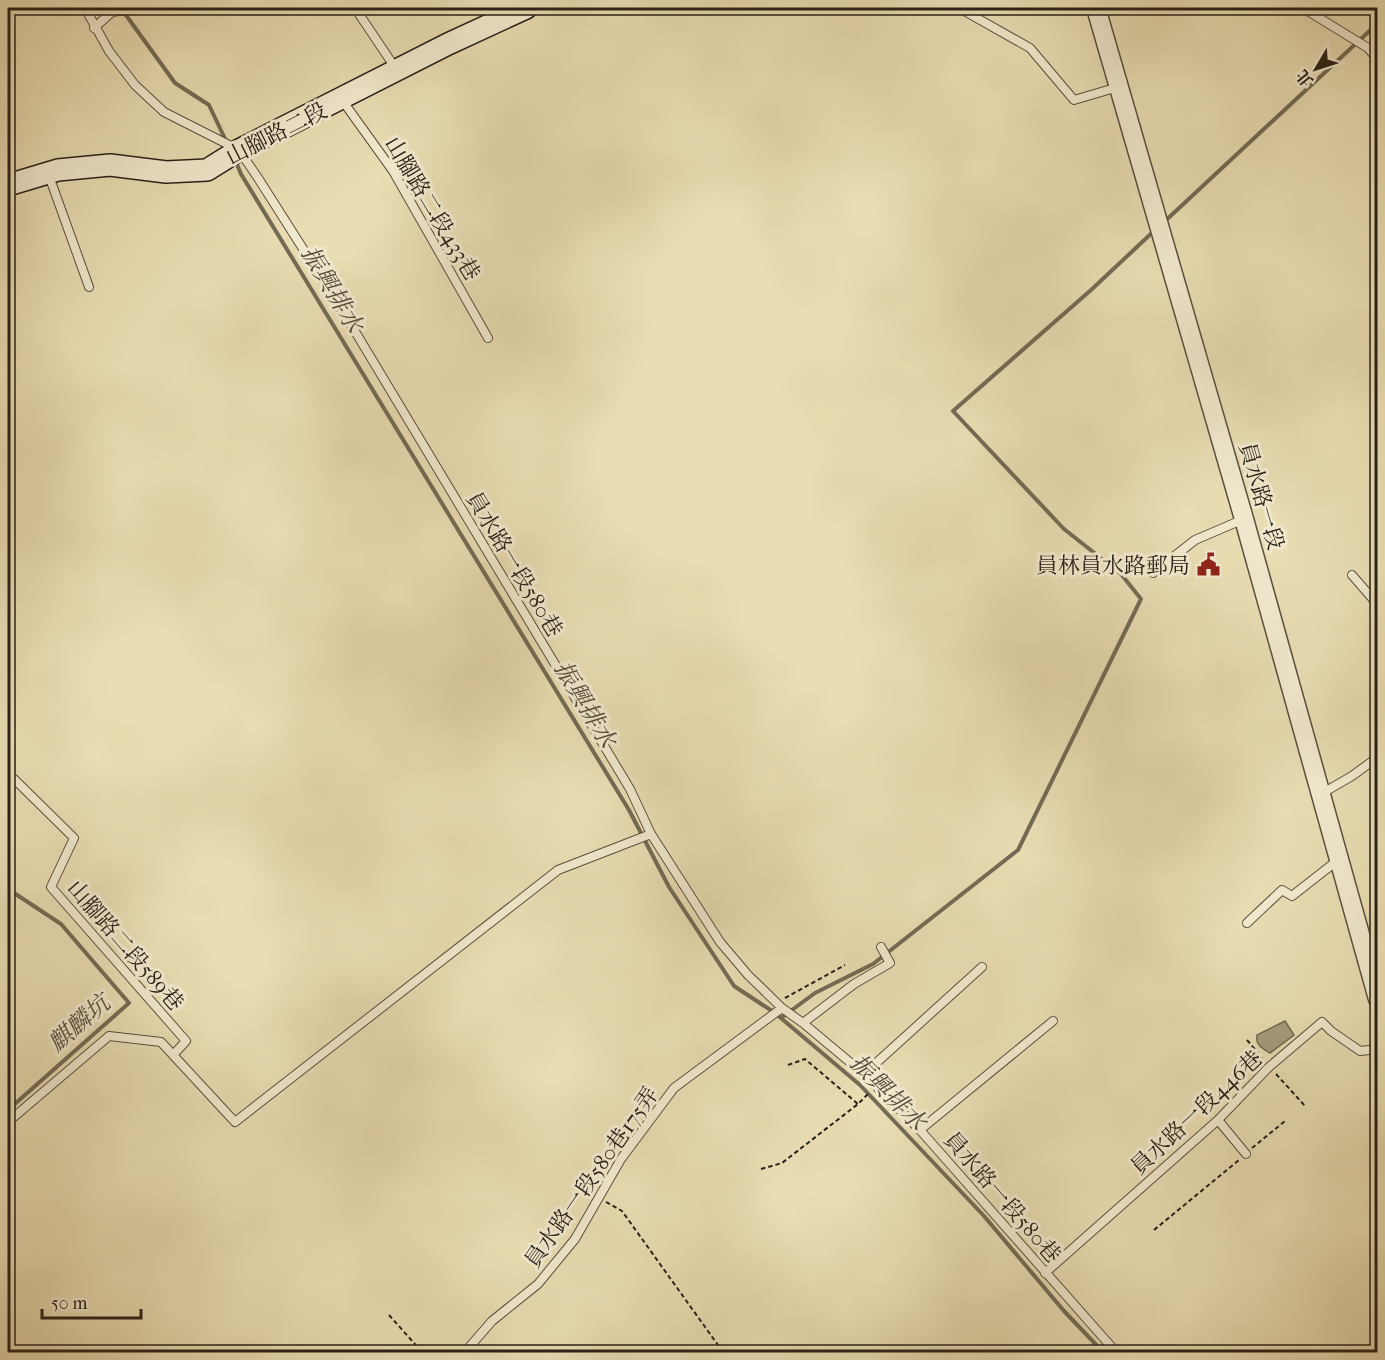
<svg xmlns="http://www.w3.org/2000/svg" width="1385" height="1360" font-family="'IM FELL French Canon','Noto Serif TC',serif">
	<style>
		.water { fill: #a79d7e; stroke: #746b55; stroke-width: 1.5 }
		.lines { fill: none; stroke-linecap: round; stroke-linejoin: round }
		.stream { stroke: #746b55; stroke-width: 4 }
		.service-casing { stroke: #58503f; stroke-width: 10 }
		.tertiary-casing { stroke: #58503f; stroke-width: 21 }
		.secondary-casing { stroke: #282118; stroke-width: 24 }
		.path { stroke: #282118; stroke-width: 2; stroke-dasharray: 4.5 3; stroke-linecap: butt }
		.service { stroke: #f1e9ce; stroke-width: 8 }
		.tertiary { stroke: #f1e9ce; stroke-width: 18 }
		.secondary { stroke: #f1e9ce; stroke-width: 21 }
		.labels { text-anchor: middle; stroke-width: 6; stroke-linejoin: round; paint-order: stroke }
		.street-label { font-size: 22px; fill: #282118; stroke: #f1e9ce }
		.poi-label { font-size: 22px; fill: #282118; stroke: #f1e9ce; text-anchor: end }
		.water-label { font-size: 24px; font-style: italic; fill: #544c3c; stroke: #f1e9ce }
	</style>
	<rect width="100%" height="100%" fill="#e9ddb3"/>
	<filter id="stains"><feTurbulence type="fractalNoise" baseFrequency=".00333" numOctaves="4"/><feColorMatrix values="0 0 0 0 .2 0 0 0 0 .09 0 0 0 0 .02 0 0 0 .5 -.17"/></filter>
	<radialGradient id="worn" r=".72"><stop offset=".6" stop-color="#630" stop-opacity="0"/><stop offset="1" stop-color="#630" stop-opacity=".3"/></radialGradient>
	<path class="water" d="M1285,1021L1294,1035L1270,1053C1262,1048 1255,1045 1257,1035Z"/>
	<g class="lines">
		<path class="stream" d="M123,11L175,83L209,105L226,141
			M236,162L241,174L629,810L669,887L734,986L775,1013L860,1085L984,1216L1064,1311L1103,1352
			M1163,223L1378,23
			M8,889L61,924L129,1003L8,1110
			M781,1018L815,993L873,964L1018,850L1141,599L1121,574L1064,529L953,411L1091,290L1155,230"/>
		<defs>
			<path id="service" d="M85,8L109,51L135,85L164,112L239,150L258,178L347,318L630,789L651,834L720,942L748,975L782,1008L803,1023L864,1074L920,1130L1116,1352
				M355,8L396,69
				M959,8L1030,48L1074,100L1118,87
				M1303,8L1368,48L1378,60
				M94,28L112,12L137,8
				M342,100L393,171L488,338
				M49,176L89,287
				M1153,573L1195,540L1244,519
				M1352,575L1378,605
				M8,773L74,838L51,887L186,1041L173,1055
				M1321,794L1352,776L1378,757
				M1247,923L1282,890L1292,896L1338,860
				M803,1023L854,984L890,963L881,947
				M864,1074L982,967
				M1218,1120L1246,1154
				M8,1122L109,1036L161,1042L235,1122L558,870L651,834
				M920,1130L1053,1021
				M1045,1273L1218,1120L1269,1067L1322,1022L1331,1031L1360,1051L1378,1049
				M465,1352L492,1321L538,1284L575,1239L621,1159L674,1088L782,1008"/>
			<path id="tertiary" d="M1096,8L1244,519L1378,999"/>
			<path id="secondary" d="M8,185L58,170L110,165L166,172L207,170L239,150L448,44L526,8"/>
		</defs>
		<use href="#service" class="service-casing"/>
		<use href="#tertiary" class="tertiary-casing"/>
		<use href="#secondary" class="secondary-casing"/>
		<path class="path" d="M785,998L845,965
			M1247,1040L1262,1058
			M788,1065L805,1059L858,1104
			M1276,1074L1305,1106
			M1252,1148L1285,1121
			M761,1169L782,1163L858,1104L870,1092
			M606,1202L622,1211L723,1352
			M1154,1230L1239,1160
			M389,1315L422,1352"/>
		<use href="#service" class="service"/>
		<use href="#tertiary" class="tertiary"/>
		<use href="#secondary" class="secondary"/>
	</g>
	<defs>
		<symbol id="civic-bare" viewBox="-9 -9 18 18"><path d="M-.6-6.5H3V-4.5H.6V-3L4-1V1h2V6H-6V1h2V-1L-.6-3ZM-1.2 2.5V6h2.4V2.5Z" fill="#8f2418" stroke="#f1e9ce" stroke-width="2.5" paint-order="stroke"/></symbol>
	</defs>
	<g fill-rule="evenodd">
		<use href="#civic-bare" x="1192" y="548" width="33" height="33"/>
	</g>
	<g class="labels">
		<g class="street-label">
			<text transform="translate(276 133) rotate(-27)" y="8">山腳路二段</text>
			<text transform="translate(433 208) rotate(59)" y="8">山腳路二段433巷</text>
			<text transform="translate(1262 496) rotate(74)" y="8">員水路一段</text>
			<text transform="translate(515 564) rotate(59)" y="8">員水路一段580巷</text>
			<text transform="translate(126 945) rotate(49)" y="8">山腳路二段589巷</text>
			<text transform="translate(1196 1112) rotate(-43)" y="8">員水路一段446巷</text>
			<text transform="translate(591 1177) rotate(-55)" y="8">員水路一段580巷175弄</text>
			<text transform="translate(1003 1197) rotate(49)" y="8">員水路一段580巷</text>
		</g>
		<g class="poi-label">
			<text x="1190" y="573">員林員水路郵局</text>
		</g>
		<g class="water-label">
			<text transform="translate(332 289) rotate(59)" y="8">振興排水</text>
			<text transform="translate(585 704) rotate(59)" y="8">振興排水</text>
			<text transform="translate(79 1023) rotate(-41)" y="8">麒麟坑</text>
			<text transform="translate(888 1092) rotate(45)" y="8">振興排水</text>
		</g>
	</g>
	<rect width="1385" height="1360" fill="none" stroke="#e9ddb3" stroke-width="30"/>
	<rect x="9" y="9" width="1367" height="1342" fill="none" stroke="#282118" stroke-width="3"/>
	<rect x="15" y="15" width="1355" height="1330" fill="none" stroke="#282118" stroke-width="1.5"/>
	<g transform="translate(1316 69) rotate(231)" stroke="#f1e9ce" stroke-width="4.5" paint-order="stroke">
	<path d="M0-4.5L10 22L0 15L-10 22Z" fill="#282118"/>
	<text y="-9" font-size="16" font-weight="bold" text-anchor="middle" fill="#282118">北</text>
	</g>
	<path d="M42 1309v9h99v-9" fill="none" stroke="#282118" stroke-width="3"/>
	<text x="51" y="1309" font-size="18" fill="#282118" stroke="#f1e9ce" stroke-width="4.5" paint-order="stroke">50 m</text>
	<rect width="100%" height="100%" filter="url(#stains)"/>
	<rect width="100%" height="100%" fill="url(#worn)"/>
</svg>
